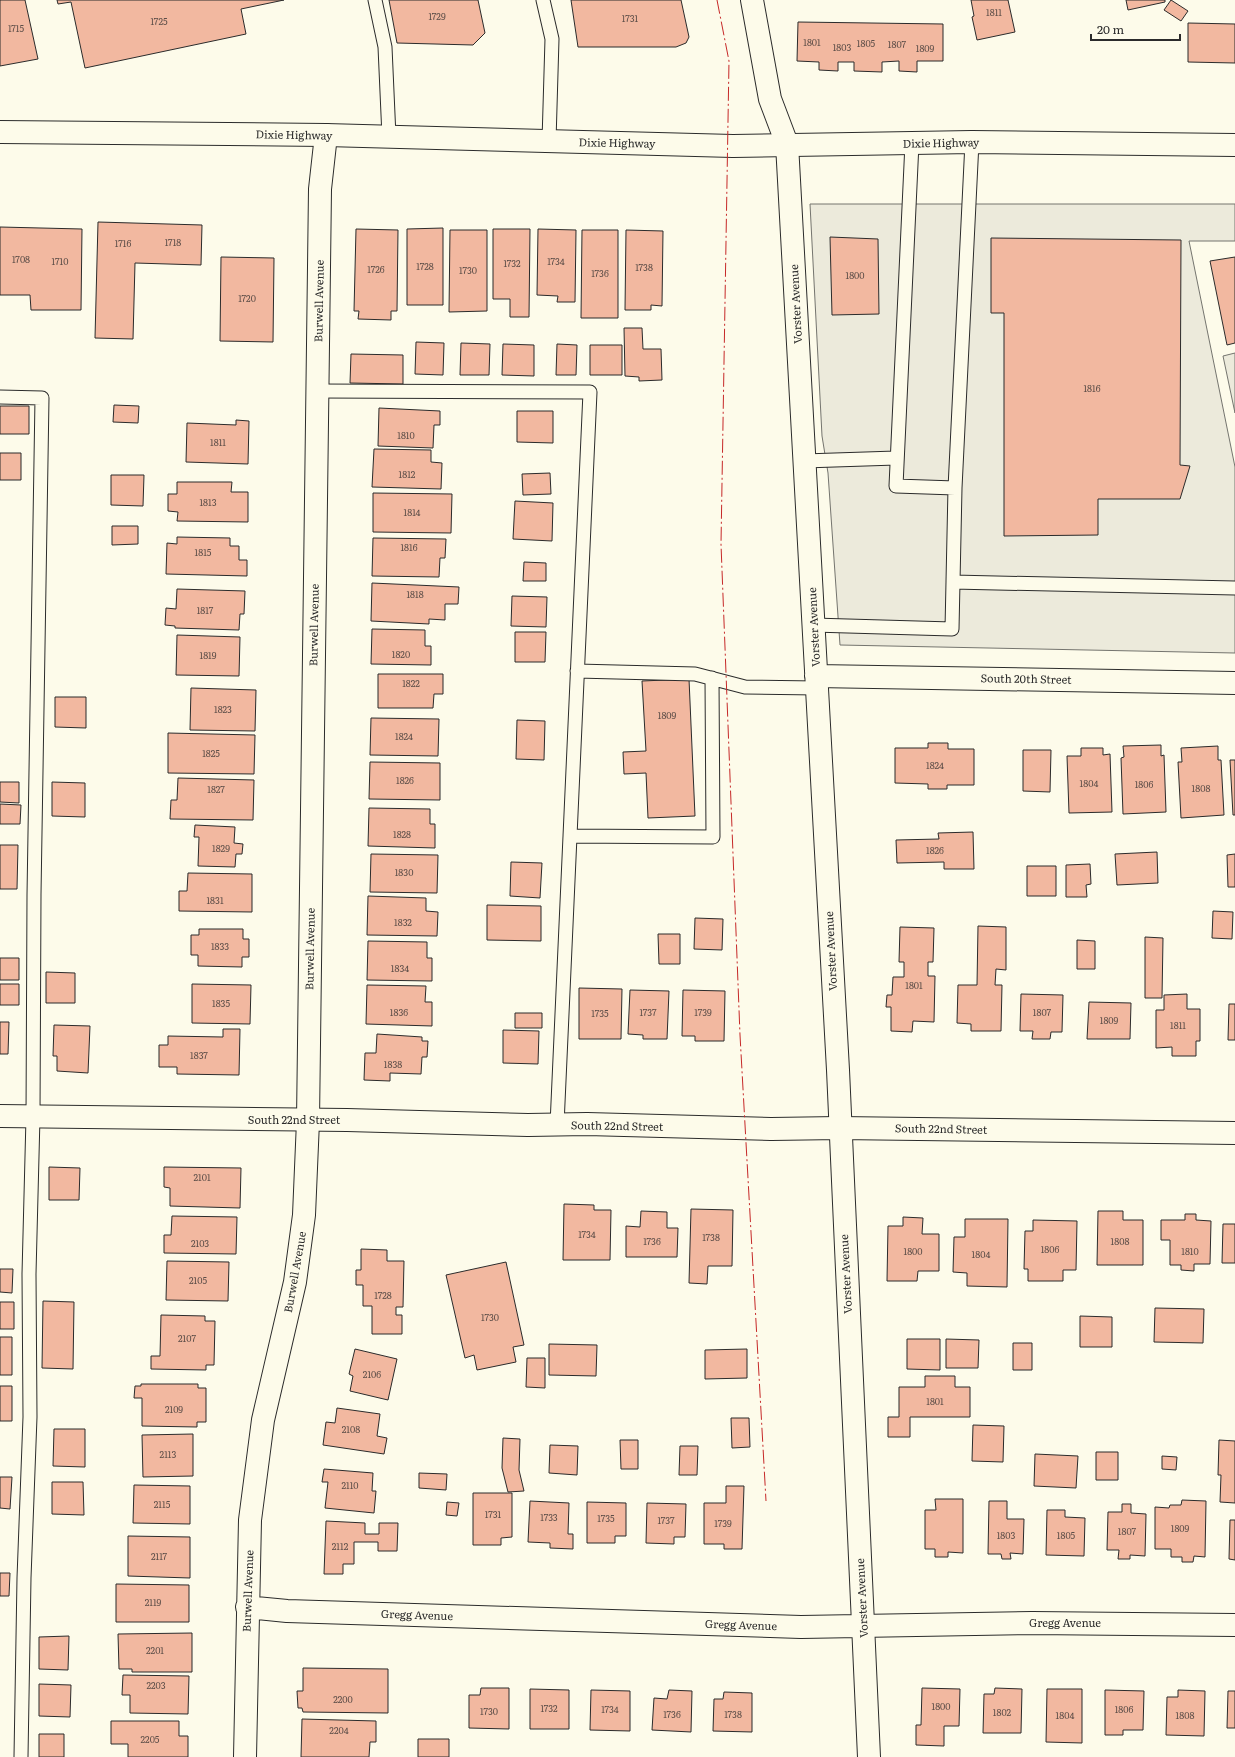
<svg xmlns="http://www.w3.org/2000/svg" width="1235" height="1757" font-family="Literata,serif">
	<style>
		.parking { fill: #eceadb; stroke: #74746e }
		.building { fill: #f2b8a0; stroke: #2b2b2b }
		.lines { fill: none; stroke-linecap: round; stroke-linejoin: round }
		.lane-casing { stroke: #2b2b2b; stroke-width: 15 }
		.street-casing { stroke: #2b2b2b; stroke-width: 24 }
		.secondary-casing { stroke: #2b2b2b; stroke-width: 24 }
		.primary-casing { stroke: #2b2b2b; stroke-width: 24 }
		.lane { stroke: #fdfbea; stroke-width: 13 }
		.street { stroke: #fdfbea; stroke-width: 22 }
		.secondary { stroke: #fdfbea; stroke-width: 22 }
		.primary { stroke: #fdfbea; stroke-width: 22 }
		.power { stroke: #c62828; stroke-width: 1; stroke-dasharray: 14 3 2 3; stroke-linecap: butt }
		.labels { text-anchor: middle; stroke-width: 3; stroke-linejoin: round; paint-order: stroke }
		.number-label { font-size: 9px; fill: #5d4e48 }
		.street-label { font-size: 11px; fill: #2b2b2b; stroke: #fdfbea }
	</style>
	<rect width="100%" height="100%" fill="#fdfbea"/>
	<path class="parking" d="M810,204H1235V241H1189L1235,467V653L840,645L828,473L822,436Z
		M1235,353V413L1223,356Z"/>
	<path class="building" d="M0,0H25L38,59L0,66Z
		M57,0H284L241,9L246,34L85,68L71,2L58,4Z
		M389,0H478L485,33L473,45L397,43Z
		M571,0H681L689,37L686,43L676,47H578Z
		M971,0H1008L1015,32L977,40L972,17L974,16Z
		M1126,0H1165V2L1128,10Z
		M1171,0L1188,11L1181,21L1164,10Z
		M798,22L943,24V61H917V72L899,71V61L882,62V72L854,71V62H838V71L819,70V62L797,61Z
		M1188,23L1235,24V63L1188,62Z
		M98,222L202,225L201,265L135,263L133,339L95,338Z
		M0,227L82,229L81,310H31L30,295H0Z
		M443,228V305H407V229Z
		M356,229L398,230L397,311H391V320L358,319L359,311H354Z
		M493,229H530L529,317H510V299H493Z
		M538,229L576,230L575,302H557L558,296L537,295Z
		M450,230H487V311L449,312Z
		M582,230H618V318H581Z
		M626,230L663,231L662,306L651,305V310H625Z
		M830,237L878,239L879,314L832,315Z
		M991,238L1181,240L1180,465L1190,466L1180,499H1098V535L1004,536V313H991Z
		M221,257L274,258L273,342L220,341Z
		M1235,257V343L1227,345L1210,261Z
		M624,328H642L643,349H661L662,380L639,381V377L625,376Z
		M416,342L444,343L443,375L415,374Z
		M461,343L490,344L489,375H460Z
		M503,344L534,345V376L502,375Z
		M557,344L577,345L576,375H556Z
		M590,345H622V375H590Z
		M351,354L403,355V384L350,383Z
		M114,405L139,406L138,423L113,422Z
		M0,406H29V434H0Z
		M379,408L440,411V425H434L433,448L378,446Z
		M517,411H553V443L517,442Z
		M236,420L249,421L248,464L186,462L187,423L236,425Z
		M374,449L431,450V462L442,463L441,489L372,487Z
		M0,453H21V480H0Z
		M550,473L551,494L523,495L522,474Z
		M111,475H144L143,506L111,505Z
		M177,482H232L231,492H248V522L177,521L178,512L168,511V494H177Z
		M373,493L452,494L451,533L373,532Z
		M515,501L553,503L552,541L513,539Z
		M112,526H138V544L112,545Z
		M177,537L230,538V546H239V560H247V576L166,574L167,543L177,544Z
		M373,538L446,539L445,558H440L439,577L372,576Z
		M524,562L546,563V581H523Z
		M372,583L459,587L458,604H445V620L429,619V624L371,621Z
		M177,589L245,591L244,614H240L239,630L175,628V626L165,625L166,608L176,609Z
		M512,596L547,597L546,627L511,626Z
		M372,629L425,630V646H431V665L371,664Z
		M515,632H546L545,662H515Z
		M177,635L240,637L239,676L176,675Z
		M378,674H443V694H434L433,708H378Z
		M689,679L695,816L648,818L646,773L624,774L623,752L646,751L642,681Z
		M191,688L256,690L255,731L190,730Z
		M55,697H86V728L55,727Z
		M371,718L439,719L438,756L370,755Z
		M517,720L545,721L544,760L516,759Z
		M168,733L255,735L254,774L168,773Z
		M928,743H948V749H974V785H947V789H928V784L895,783V748H928Z
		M1161,745V756L1164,755L1166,812L1123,814L1121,758L1124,757L1123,746Z
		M1218,746V760H1221L1224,815L1181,818L1178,762H1182L1181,748Z
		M1081,748H1103V755L1110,754L1112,812L1069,813L1067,756H1081Z
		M1023,750H1051L1050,792L1023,791Z
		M1230,760H1235V815H1233Z
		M370,762L440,763V800L369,799Z
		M178,778L254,780L253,820L170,819L171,800H177Z
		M0,782H19V803L0,802Z
		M52,782L85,783V817L52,816Z
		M0,804L21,805L20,824H0Z
		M369,808L430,809V824H435V848L368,846Z
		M195,825L235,827L234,843L243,844L242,854H236L235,867L198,866L199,837H194Z
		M973,832L974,869H944V862L897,863L896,840L939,839L938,833Z
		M0,845H18L17,889H0Z
		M1157,852L1158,883L1117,885L1115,854Z
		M371,854L438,855L437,893L370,892Z
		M1235,854V887H1228L1227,855Z
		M511,862L542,863L540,898L510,896Z
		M1090,864L1091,884L1086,885L1087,897H1066V865Z
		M1027,866H1056V896H1027Z
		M188,873L252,874V912L179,911V891H187Z
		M368,896L426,898V911L438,912L437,936L367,935Z
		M487,905L541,906V941L487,940Z
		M1213,911L1233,912L1232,939L1212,938Z
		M695,918L723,919L722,950L694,949Z
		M978,926L1006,927V970L996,969L995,985H1002L1001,1031H971V1024L957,1023L958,985H977Z
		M900,927L934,928L933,962H928V976H935L934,1022L913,1021L912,1032L891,1031V1007H886L887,995H892L893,977H904V962H899Z
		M199,929H243V939H249V957H242V967L198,966V955H191V935H199Z
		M658,934H680V964H659Z
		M1145,937L1163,938L1162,998H1145Z
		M1077,940L1095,941V969H1077Z
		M368,941L427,942V958H432V981L367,980Z
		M0,958H19V980H0Z
		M46,972L75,973V1003H46Z
		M0,984H19V1005H0Z
		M192,984L251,985L250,1024L192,1023Z
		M367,985L426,986L425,1002H432V1026L366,1024Z
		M579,988L622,989L621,1039H579Z
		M630,990L669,991L667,1039H643V1035L628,1034Z
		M683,990L725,991L724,1041H695V1036H682Z
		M1021,994L1063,995L1062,1032H1051L1050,1039H1032L1033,1031H1020Z
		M1187,994V1009H1200V1041H1196V1056H1172V1047L1156,1048V1010H1164V995Z
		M1089,1002L1131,1003L1130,1039H1087Z
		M1229,1004H1235V1040H1228Z
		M515,1013H542V1028H515Z
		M0,1022H9L8,1054H0Z
		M54,1025L90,1026L88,1073L57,1071V1056H53Z
		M223,1029H240L239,1075L177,1074V1067H159V1045H168V1036L223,1037Z
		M503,1030L539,1031L538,1064L503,1063Z
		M377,1034L422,1037V1041H428L427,1057H422L421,1074L390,1073V1081L364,1080L365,1053H376Z
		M49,1167L80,1168L79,1200H49Z
		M164,1167L241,1168L240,1208L170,1206V1188L164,1187Z
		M564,1204L594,1205V1210H611L610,1260H563Z
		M691,1209L733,1210L732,1266H708L707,1284L689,1283Z
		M641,1211L667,1212V1228H678L677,1257H626V1226L640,1227Z
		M1098,1211H1123V1220H1143V1265H1097Z
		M1185,1214H1196V1220L1211,1221L1210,1264H1194V1271L1181,1270V1265H1170V1240H1161V1220H1185Z
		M172,1216L237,1217L236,1254L164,1253V1235H171Z
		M903,1217L923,1218L922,1234H939V1271H918L917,1281H887L888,1226H903Z
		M965,1219H1008L1007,1287L967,1286V1273L953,1272L954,1237H965Z
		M1033,1220L1077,1221L1076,1270H1063V1281H1028V1269H1024L1025,1231H1033Z
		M1223,1224H1235V1263H1222Z
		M361,1249L387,1250V1261H404L403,1307H396V1315H402V1334H372V1306H363V1285H356V1270H361Z
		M167,1261L229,1262L228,1301L166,1300Z
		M506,1262L524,1345L513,1347L516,1362L477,1370L474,1355L465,1358L446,1275Z
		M0,1269H13L12,1293L0,1292Z
		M43,1301L74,1302L73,1369L42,1368Z
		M0,1302H14V1329H0Z
		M1155,1308L1204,1309L1203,1343L1154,1342Z
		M161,1315L205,1316V1321H215L214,1365H206V1370L151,1369V1356H160Z
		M1080,1316L1112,1317V1347H1080Z
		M0,1337H12V1375H0Z
		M907,1339H940V1370L907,1369Z
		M946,1339L979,1340L978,1368H946Z
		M1013,1343H1032V1370H1013Z
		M549,1344L597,1345L596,1376L549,1375Z
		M355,1349L397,1359L388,1400L350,1391L353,1376L349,1374Z
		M747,1349V1378L705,1379V1350Z
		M527,1358H545V1388L526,1387Z
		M925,1376H955V1387H970V1417H910V1437H888V1417H899V1387H925Z
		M141,1384H198V1388H206V1422H197V1427L142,1426V1398H134L135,1386H141Z
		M0,1386H12V1421H0Z
		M337,1408L380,1414L377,1436L387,1438L384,1454L323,1445L326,1422L335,1423Z
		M731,1418H749L750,1447L732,1448Z
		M973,1425L1004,1426L1003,1462L972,1461Z
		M54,1429H85V1467L53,1466Z
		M193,1434V1476L143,1477L142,1435Z
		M503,1438L520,1439L519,1470L524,1491L508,1492L502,1468Z
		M620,1440H638V1469H621Z
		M1219,1440L1235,1441V1503L1220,1502L1221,1475H1218Z
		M550,1445L578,1446L577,1475L549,1473Z
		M680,1446H698L697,1475H679Z
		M1096,1452H1118V1480H1096Z
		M1035,1454L1078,1456L1076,1488L1034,1486Z
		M1162,1456L1177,1457L1176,1470L1162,1469Z
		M324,1469L373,1473L372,1491H376L374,1513L325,1508L328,1482H322Z
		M419,1473L447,1474L446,1490L419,1488Z
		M0,1477H12L10,1509L0,1508Z
		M52,1482H83L84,1515L52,1514Z
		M134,1485L190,1486V1524L133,1523Z
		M726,1486H744L742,1549H724V1544H704V1503H726Z
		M473,1493H512V1537L501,1538V1545H473Z
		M935,1499H963V1553L948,1552V1557H935V1549H925V1510H936Z
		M1182,1500L1206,1501L1205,1557L1194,1556L1193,1562H1182V1557H1171V1549H1155V1507L1169,1508L1170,1505H1181Z
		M530,1501L569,1503L568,1534H573V1549L550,1548V1543L528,1542Z
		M989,1501H1007V1519H1024L1023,1554L1010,1553L1011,1559H1002L1001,1554H988Z
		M447,1502L459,1503L457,1516L446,1515Z
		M587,1502L626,1503V1536H615V1543H587Z
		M647,1503L686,1504L685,1537H674V1544L646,1543Z
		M1122,1504H1131V1513L1146,1514L1145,1556L1130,1555V1559H1118L1119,1550H1107L1108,1512H1122Z
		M1047,1510H1065V1517L1085,1518L1084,1556L1046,1555Z
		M1230,1520H1235V1560L1229,1559Z
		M326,1521L365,1523V1534H379V1523H398L397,1551H378V1542H354V1564H343V1574H324Z
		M128,1536L190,1537V1578L128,1576Z
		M0,1573H10L9,1596H0Z
		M116,1584L189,1585V1622H116Z
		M192,1633V1672H132V1669H119L118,1634Z
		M69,1636L68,1670L39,1669V1637Z
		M303,1668L388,1669V1713L303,1712L302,1708H298L297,1691H303Z
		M123,1675L189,1676L188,1714L130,1713V1695H122Z
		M39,1684L71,1685L70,1717L39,1716Z
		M481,1688H509V1729L469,1728V1695H480Z
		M922,1688L960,1689L959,1726H944V1746L916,1745V1725H921Z
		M995,1688L1022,1689L1021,1733H983L984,1694H994Z
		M530,1689L569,1690V1729H530Z
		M1047,1689H1082V1743L1046,1742Z
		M591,1690L630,1691V1731L590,1730Z
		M669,1690L692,1691L691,1732L652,1730L654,1698L667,1699Z
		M1105,1690L1144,1691L1143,1730H1123V1735H1105Z
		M1178,1690L1205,1691L1204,1736L1166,1735L1167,1697H1178Z
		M1228,1691H1235V1728H1227Z
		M724,1692L752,1693V1732L713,1731L714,1699H723Z
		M302,1719L376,1721V1742H370L369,1757H301Z
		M111,1721H179V1736H188V1757H128V1744H111Z
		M39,1734H64V1757H39Z
		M418,1739H449V1757H418Z"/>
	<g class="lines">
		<defs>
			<path id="lane" d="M375,0L385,47L389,137
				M543,0L552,39L549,141
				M912,143L896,486L955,488L972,142
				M317,391L590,392L557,1125
				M0,397L42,398L34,895L33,1117L29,1274L30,1417L24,1578L21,1757
				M804,461L896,458
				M955,488L953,582L1235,588
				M813,625L952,629L953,582
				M577,671L695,674L745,687L817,688
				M570,836L713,837L712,678"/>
			<path id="street" d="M752,0L770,99L787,144L838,1070L869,1757
				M816,676L1235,683
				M247,1607L287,1611L801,1627L1032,1623L1235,1625
				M245,1757L250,1520L263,1420L295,1282L304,1215L308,1121L320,189L326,135"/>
			<path id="secondary" d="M0,132L326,135L733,146L972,142L1235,145"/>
			<path id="primary" d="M0,1116L347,1120L528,1125L587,1124L771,1129L839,1128L1235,1133"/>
		</defs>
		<use href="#lane" class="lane-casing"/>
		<use href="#street" class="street-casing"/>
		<use href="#secondary" class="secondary-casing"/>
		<use href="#primary" class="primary-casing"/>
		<use href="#lane" class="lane"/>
		<use href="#street" class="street"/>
		<use href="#secondary" class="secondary"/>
		<use href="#primary" class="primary"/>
		<path class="power" d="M717,0L729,61L721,544L740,1035L766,1501"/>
	</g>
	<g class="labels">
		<g class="number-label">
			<text x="994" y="16">1811</text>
			<text x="437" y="20">1729</text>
			<text x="630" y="22">1731</text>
			<text x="159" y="25">1725</text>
			<text x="16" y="32">1715</text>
			<text x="812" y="46">1801</text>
			<text x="866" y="47">1805</text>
			<text x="897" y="48">1807</text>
			<text x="842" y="51">1803</text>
			<text x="925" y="52">1809</text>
			<text x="173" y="246">1718</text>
			<text x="123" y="247">1716</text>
			<text x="21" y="263">1708</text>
			<text x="60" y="265">1710</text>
			<text x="556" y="265">1734</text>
			<text x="512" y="267">1732</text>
			<text x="425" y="270">1728</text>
			<text x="644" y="271">1738</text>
			<text x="376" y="273">1726</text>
			<text x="468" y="274">1730</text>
			<text x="600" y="277">1736</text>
			<text x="855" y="279">1800</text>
			<text x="247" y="302">1720</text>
			<text x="1092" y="392">1816</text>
			<text x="406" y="439">1810</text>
			<text x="218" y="446">1811</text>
			<text x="407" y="478">1812</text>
			<text x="208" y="506">1813</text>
			<text x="412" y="516">1814</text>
			<text x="409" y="551">1816</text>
			<text x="203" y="556">1815</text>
			<text x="415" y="598">1818</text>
			<text x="205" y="614">1817</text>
			<text x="401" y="658">1820</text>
			<text x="208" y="659">1819</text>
			<text x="411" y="687">1822</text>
			<text x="223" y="713">1823</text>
			<text x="667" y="719">1809</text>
			<text x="404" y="740">1824</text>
			<text x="211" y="757">1825</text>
			<text x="935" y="769">1824</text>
			<text x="405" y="784">1826</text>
			<text x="1089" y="787">1804</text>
			<text x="1144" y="788">1806</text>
			<text x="1201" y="792">1808</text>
			<text x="216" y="793">1827</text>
			<text x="402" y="838">1828</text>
			<text x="221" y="852">1829</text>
			<text x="935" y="854">1826</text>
			<text x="404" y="876">1830</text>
			<text x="215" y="904">1831</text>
			<text x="403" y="926">1832</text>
			<text x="220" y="950">1833</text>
			<text x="400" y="972">1834</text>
			<text x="914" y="989">1801</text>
			<text x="221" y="1007">1835</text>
			<text x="399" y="1016">1836</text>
			<text x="648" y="1016">1737</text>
			<text x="703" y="1016">1739</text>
			<text x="1042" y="1016">1807</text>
			<text x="600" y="1017">1735</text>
			<text x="1109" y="1024">1809</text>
			<text x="1178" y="1029">1811</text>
			<text x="199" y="1059">1837</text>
			<text x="393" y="1068">1838</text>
			<text x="202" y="1181">2101</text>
			<text x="587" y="1238">1734</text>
			<text x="711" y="1241">1738</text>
			<text x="652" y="1245">1736</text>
			<text x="1120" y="1245">1808</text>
			<text x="200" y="1247">2103</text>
			<text x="1050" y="1253">1806</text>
			<text x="913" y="1255">1800</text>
			<text x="1190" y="1255">1810</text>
			<text x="981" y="1258">1804</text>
			<text x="198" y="1284">2105</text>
			<text x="383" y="1299">1728</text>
			<text x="490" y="1321">1730</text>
			<text x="187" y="1342">2107</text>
			<text x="372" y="1378">2106</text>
			<text x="935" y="1405">1801</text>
			<text x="174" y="1413">2109</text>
			<text x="351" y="1433">2108</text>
			<text x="168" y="1458">2113</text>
			<text x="350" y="1489">2110</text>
			<text x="162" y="1508">2115</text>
			<text x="493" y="1518">1731</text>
			<text x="549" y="1521">1733</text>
			<text x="606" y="1522">1735</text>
			<text x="666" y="1524">1737</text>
			<text x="723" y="1527">1739</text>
			<text x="1180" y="1532">1809</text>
			<text x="1127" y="1535">1807</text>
			<text x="1006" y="1539">1803</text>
			<text x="1066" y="1539">1805</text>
			<text x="340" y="1550">2112</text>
			<text x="159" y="1560">2117</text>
			<text x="153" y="1606">2119</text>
			<text x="155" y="1654">2201</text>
			<text x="156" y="1689">2203</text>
			<text x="343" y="1703">2200</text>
			<text x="941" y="1710">1800</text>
			<text x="549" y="1712">1732</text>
			<text x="610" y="1713">1734</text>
			<text x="1124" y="1713">1806</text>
			<text x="489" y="1715">1730</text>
			<text x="1002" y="1716">1802</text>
			<text x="672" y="1718">1736</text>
			<text x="733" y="1718">1738</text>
			<text x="1065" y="1719">1804</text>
			<text x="1185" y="1719">1808</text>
			<text x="339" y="1734">2204</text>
			<text x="150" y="1743">2205</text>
		</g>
		<g class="street-label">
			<text transform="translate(294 135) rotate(1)" y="4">Dixie Highway</text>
			<text transform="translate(617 143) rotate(1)" y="4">Dixie Highway</text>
			<text transform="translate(941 143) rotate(-1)" y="4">Dixie Highway</text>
			<text transform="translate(319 301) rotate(-89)" y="4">Burwell Avenue</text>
			<text transform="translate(796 304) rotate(-93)" y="4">Vorster Avenue</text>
			<text transform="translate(314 625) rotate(-89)" y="4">Burwell Avenue</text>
			<text transform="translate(814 627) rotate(-93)" y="4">Vorster Avenue</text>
			<text transform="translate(1026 679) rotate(1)" y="4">South 20th Street</text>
			<text transform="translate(310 949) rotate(-89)" y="4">Burwell Avenue</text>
			<text transform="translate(831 951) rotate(-93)" y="4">Vorster Avenue</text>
			<text x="294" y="1124">South 22nd Street</text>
			<text transform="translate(617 1126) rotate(1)" y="4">South 22nd Street</text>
			<text transform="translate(941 1129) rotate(1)" y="4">South 22nd Street</text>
			<text transform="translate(295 1272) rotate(-80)" y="4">Burwell Avenue</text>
			<text transform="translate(846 1274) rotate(-93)" y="4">Vorster Avenue</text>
			<text transform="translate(248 1591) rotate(-88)" y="4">Burwell Avenue</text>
			<text transform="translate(862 1598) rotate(-93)" y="4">Vorster Avenue</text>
			<text transform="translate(417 1615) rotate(2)" y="4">Gregg Avenue</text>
			<text x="1065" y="1627">Gregg Avenue</text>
			<text transform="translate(741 1625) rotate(2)" y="4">Gregg Avenue</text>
		</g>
	</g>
	<path d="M1091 34v6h89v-6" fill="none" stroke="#2b2b2b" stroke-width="2"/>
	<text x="1097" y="34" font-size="12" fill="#2b2b2b" stroke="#fdfbea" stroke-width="3" paint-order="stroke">20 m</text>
</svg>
